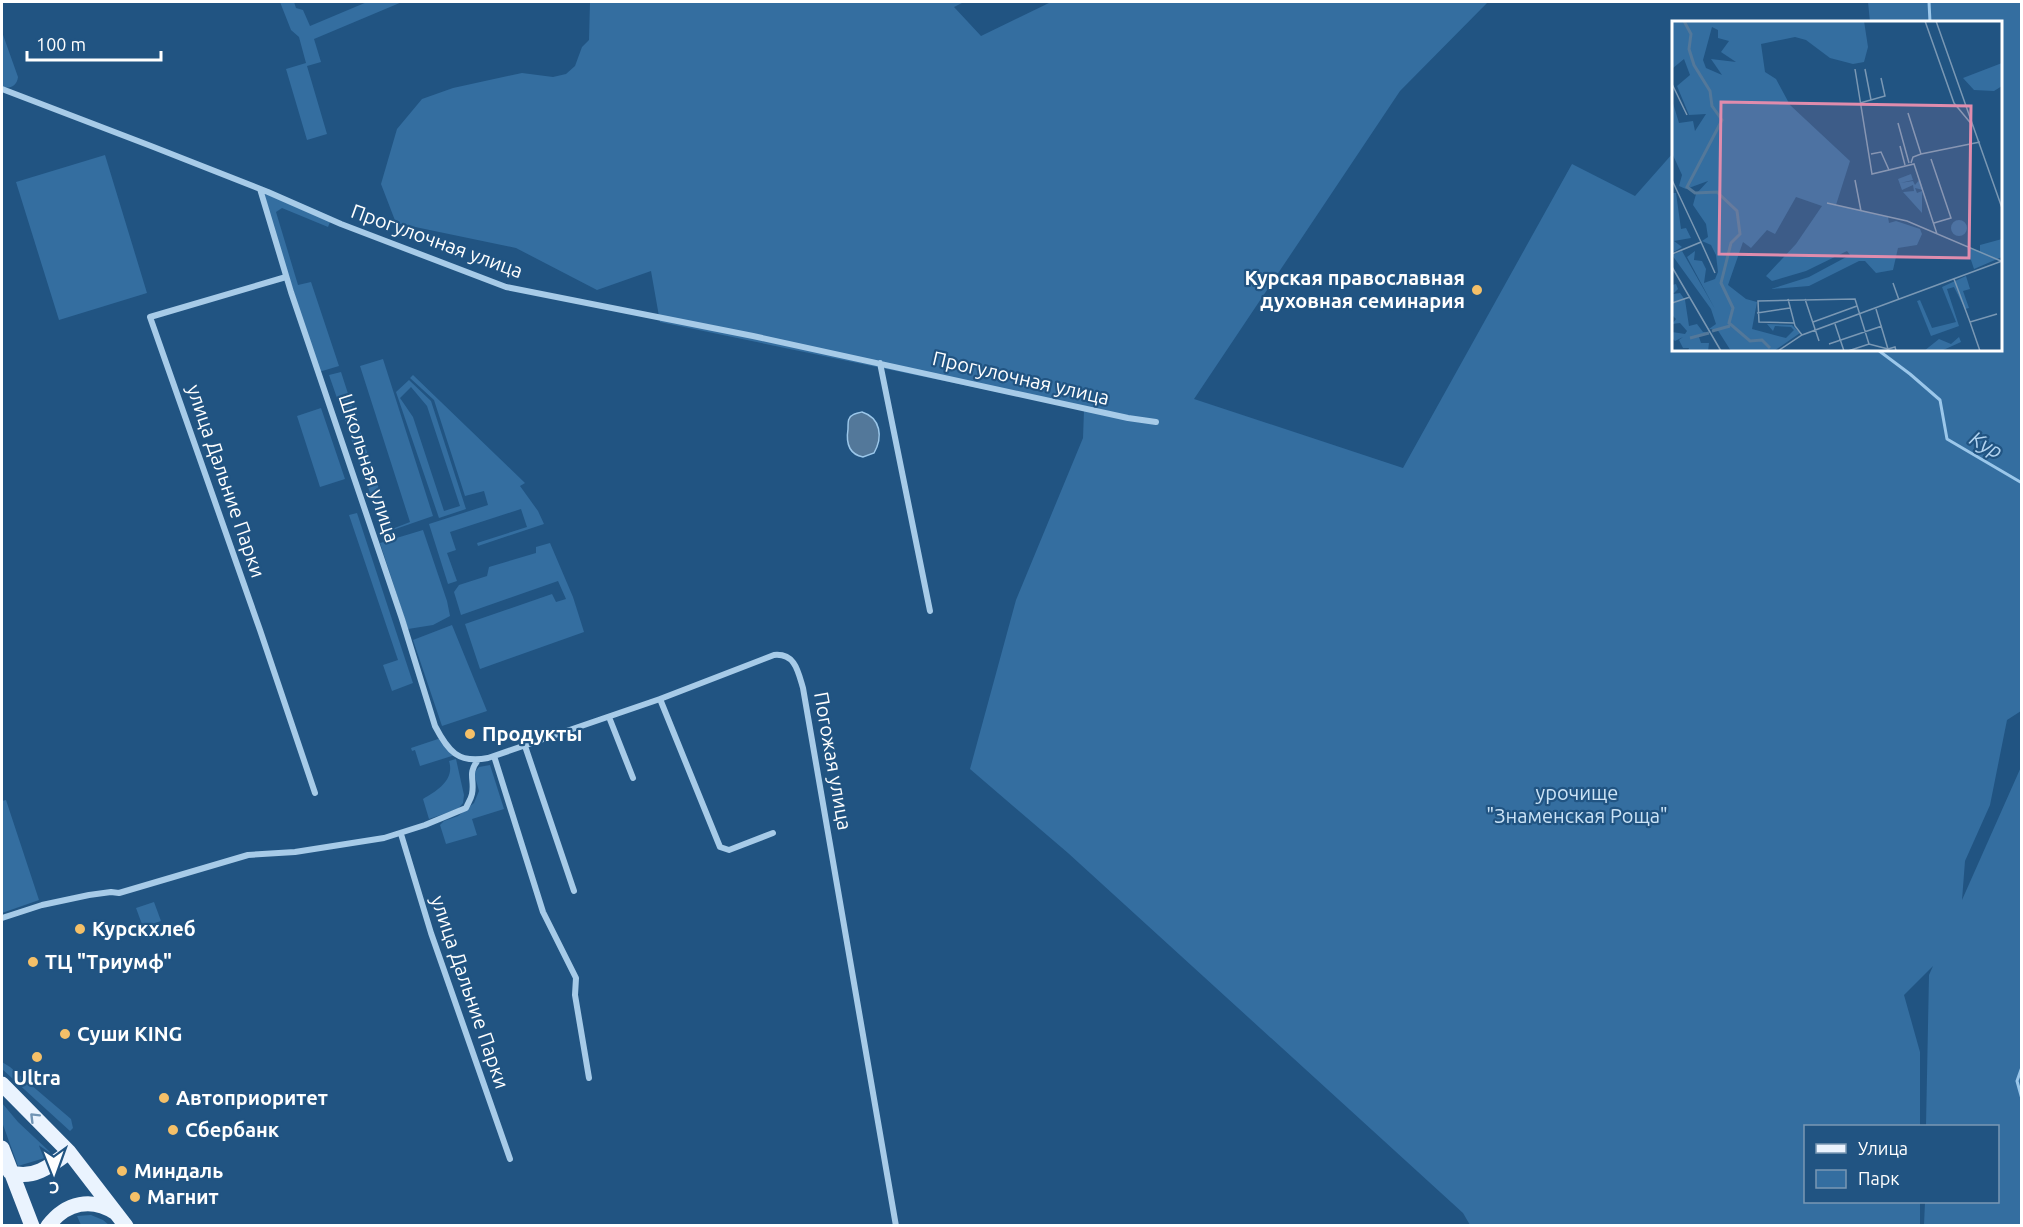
<svg xmlns="http://www.w3.org/2000/svg" width="2023" height="1227" font-family="Ubuntu,sans-serif">
	<style>
		.green { fill: #346ea0; fill-rule: evenodd }
		.water { fill: #53789a; stroke: #9bc7ea; stroke-width: 1.5 }
		.lines { fill: none; stroke-linecap: round; stroke-linejoin: round }
		.stream { stroke: #9bc7ea; stroke-width: 3 }
		.minor { stroke: #a7cbe8; stroke-width: 6 }
		.primary { stroke: #eaf3fe; stroke-width: 15 }
		.oneway { stroke: #7194b4 }
		.poi-dot { fill: #f5c068; stroke: #215482; stroke-width: 2 }
		.labels { text-anchor: middle; stroke-width: 4.5; stroke-linejoin: round; paint-order: stroke }
		.street-label { font-size: 20px; fill: #fff; stroke: #215482 }
		.poi-label { font-size: 20px; font-weight: bold; fill: #fff; stroke: #215482; text-anchor: start }
		.park-label { font-size: 20px; fill: #cbe3f6; stroke: #215482 }
		.water-label { font-size: 21px; font-style: italic; fill: #b3d4f0; stroke: #215482 }
		.inset-river { fill: none; stroke: #53789a; stroke-width: 3 }
		.inset-road { fill: none; stroke: #7a98b4; stroke-width: 1.5 }
		.view { fill: #e08cad; fill-opacity: 0.15; stroke: #e08cad; stroke-width: 3 }
		.inset-edge { fill: none; stroke: #fff; stroke-width: 3 }
	</style>
	<rect width="100%" height="100%" fill="#215482"/>
	<path class="green" d="M280,2H294L296,8L303,10L310,26L367,2H402L314,39L321,62L307,66L327,134L307,140L286,69L306,63L299,37L291,30Z
		M590,2H964L954,7L981,36L1051,2H1488L1400,91L1194,399L1403,468L1572,164L1635,196L1673,153L1674,350H2000V22H1870L1868,2H2021V711L2007,720L1990,805L1965,861L1962,900L2021,767V1225H1924L1925,1202H1998V1126H1926L1929,975L1933,966L1904,995L1920,1052V1126H1806V1202H1920V1225H1470L1463,1213L1068,853L970,769L1016,600L1083,438L1084,410L660,322L651,271L597,290L516,248L396,223L381,184L397,129L422,99L453,88L522,73L553,77L566,74L575,66L582,47L589,40Z
		M2,32L18,77C17,86 10,89 2,87Z
		M105,155L147,293L59,320L16,182Z
		M267,189L332,217L328,227L282,208L276,212L298,285L311,282L339,366L319,372L263,195Z
		M383,359L433,516L384,533L329,375L341,372L392,529L410,522L360,366Z
		M413,375L525,483L520,486L538,511L544,524L478,546L477,543L527,527L521,509L450,532L456,550L447,553L457,581L448,584L429,524L488,505L484,491L465,496L434,400L410,378Z
		M409,380L431,401L466,509L439,518L396,392ZM411,387L427,406L460,506L444,511L413,417L400,398Z
		M321,408L345,479L320,487L297,416Z
		M357,513L413,683L392,691L383,665L398,660L349,515Z
		M423,530L447,601L450,616L433,625L408,629L380,543Z
		M550,543L573,597L584,632L480,669L465,624L552,594L556,602L566,599L558,581L461,615L454,592L459,585L487,576L489,567L536,553V547Z
		M452,625L487,711L442,726L413,640Z
		M441,738L455,755L420,766L415,750L412,751L411,748Z
		M456,759L464,795L463,803L458,809L429,819L423,799C437,791 455,780 449,761Z
		M490,765L504,809L472,819L477,835L446,844L440,825L444,821L458,816L474,803L479,791L474,773L479,767Z
		M6,800L39,900L2,913V801Z
		M154,902L161,921L143,927L136,908Z
		M2,1062L10,1067L71,1119L73,1128L70,1131L2,1069Z
		M2,1103L18,1122L50,1152L48,1157L18,1166L2,1122Z
		M91,1215L103,1220L109,1225H81L77,1216Z"/>
	<path class="water" d="M862,412C881,418 883,437 874,453L863,457C848,454 846,442 848,429C848,428 848,420 849,419C851,414 857,413 862,412Z"/>
	<g class="lines">
		<path class="stream" d="M1929,2L1930,22
			M1878,350L1910,374L1940,400L1947,439L2022,483
			M2022,1067L2017,1081L2022,1099"/>
		<path class="minor" d="M2,89L151,146L268,192L341,224L506,287L753,336L1128,418L1156,422
			M260,189L291,292L402,619L435,726C448,751 458,764 488,758L660,699L774,655C795,653 798,671 803,688L896,1226
			M286,277L150,317L260,630L315,793
			M880,363L930,611
			M660,699L720,847L729,850L773,833
			M609,717L633,778
			M525,746L574,891
			M494,756L543,912L576,978L575,995L589,1078
			M401,834L431,933L510,1159
			M2,918L42,905L89,895L111,892L119,893L248,855L295,852L384,838L425,825L466,808C468,803 471,799 472,794C475,779 467,774 478,760"/>
		<path class="primary" d="M2,1084L69,1152L126,1226
			M2,1148L32,1226
			M10,1172C32,1181 52,1165 69,1152
			M48,1226C66,1202 92,1197 116,1213"/>
	</g>
	<defs><path id="oneway-chevron" d="M-2-3.5L2.5 0L-2 3.5" fill="none" stroke-width="1.6" stroke-linecap="round" stroke-linejoin="round" transform="scale(1.5)"/></defs>
	<use class="oneway" href="#oneway-chevron" transform="translate(34 1117) rotate(-135)"/>
	<g class="poi-dot">
		<circle cx="1477" cy="290" r="6"/>
		<circle cx="470" cy="734" r="6"/>
		<circle cx="80" cy="929" r="6"/>
		<circle cx="33" cy="962" r="6"/>
		<circle cx="65" cy="1034" r="6"/>
		<circle cx="37" cy="1057" r="6"/>
		<circle cx="164" cy="1098" r="6"/>
		<circle cx="173" cy="1130" r="6"/>
		<circle cx="122" cy="1171" r="6"/>
		<circle cx="135" cy="1197" r="6"/>
	</g>
	<g class="labels">
		<g class="street-label">
			<text transform="translate(437 241) rotate(20)" y="7">Прогулочная улица</text>
			<text transform="translate(1021 378) rotate(13)" y="7">Прогулочная улица</text>
			<text transform="translate(369 468) rotate(72)" y="7">Школьная улица</text>
			<text transform="translate(226 481) rotate(71)" y="7">улица Дальние Парки</text>
			<text transform="translate(833 761) rotate(80)" y="7">Погожая улица</text>
			<text transform="translate(470 992) rotate(71)" y="7">улица Дальние Парки</text>
		</g>
		<g class="poi-label">
			<text x="1465" y="285" text-anchor="end">Курская православная<tspan x="1465" dy="23">духовная семинария</tspan></text>
			<text x="482" y="741">Продукты</text>
			<text x="92" y="936">Курскхлеб</text>
			<text x="45" y="969">ТЦ "Триумф"</text>
			<text x="77" y="1041">Суши KING</text>
			<text x="37" y="1085" text-anchor="middle">Ultra</text>
			<text x="176" y="1105">Автоприоритет</text>
			<text x="185" y="1137">Сбербанк</text>
			<text x="134" y="1178">Миндаль</text>
			<text x="147" y="1204">Магнит</text>
		</g>
		<g class="park-label">
			<text x="1577" y="800">урочище<tspan x="1577" dy="23">"Знаменская Роща"</tspan></text>
		</g>
		<g class="water-label">
			<text transform="translate(1986 445) rotate(30)" y="7">Кур</text>
		</g>
	</g>
	<g transform="translate(1672 21)">
		<rect width="330" height="330" fill="#215482"/>
		<path d="M1,0H192L196,26L192,41L181,43L158,37L134,19L123,16L89,23L93,51L104,58L118,84L178,140L164,184L216,196L217,202L224,200L248,208L250,213L245,224L226,227L221,249L204,252L193,240H187L137,265L99,268L137,256L178,234L175,230L134,250L100,260L94,255L124,223L150,185L124,176L103,213L95,209L79,227L71,221L56,264L74,278L85,281L80,308L114,317L122,309L119,306L103,305L101,310L95,303L120,304L128,312L102,330H59L45,308H37L44,303L39,288L0,234L10,230L43,288L15,236L23,230L22,239L30,240L34,248L32,262L43,258L46,251L44,234L39,224L30,220L36,216L34,203L21,184L24,173L36,160L14,168L7,165L10,154L0,132V79L7,102L21,100L23,110L34,93L17,94L5,65L18,54L12,38L1,47ZM40,6L46,9V17L57,20L49,31L64,41L39,38L50,54L34,47L31,39ZM330,42V65L322,70L302,69L291,57ZM239,153L241,159L228,162L241,160L243,164L248,158L251,169L243,167L245,172L250,170L262,211L250,171V192L231,171L242,170L241,164L230,169L226,158ZM0,172H4L9,208L14,207L19,217L2,220L10,226L0,232ZM279 207a8 8 0 1 1 16 0a8 8 0 1 1-16 0ZM330,218V236L302,248L295,227L308,230V224ZM294,255L298,268L291,270L297,287L293,288L282,266L275,268L287,305L259,315L245,280L248,279L260,307L284,301L270,266ZM4,263L6,268L1,273L8,272L13,279L17,305L25,303L31,311H36L18,317L27,316L29,322H37L36,330H16L17,327H11L7,319L11,316L3,320L0,317V311L13,313L15,310L8,302L0,303L4,298L0,294V264ZM287,316L289,321L269,330H252L267,318L279,323Z" fill="#346ea0" fill-rule="evenodd"/>
		<path class="inset-river" d="M12,0L19,13L17,28L22,44L38,70L40,85L50,99L15,166L23,172L45,171L65,190L68,213L59,222L49,262L61,287L57,302L78,320L90,319L98,327M40,310L58,305M18,317L37,312"/>
		<path class="inset-road" d="M253,0L282,82L301,105M264,0L330,187M183,48L200,153L242,143L265,213M193,48L199,79M0,63L15,94M188,82L213,75L209,57M236,92L249,133M226,102L237,142M228,125L233,144M199,133L209,131L217,149M259,138L279,197L262,202M239,142L241,136L249,133L308,121M0,159L29,221L0,233M183,159L189,190M155,182L235,200L329,240M29,221L43,252M0,246L49,330M282,258L298,301M221,262L227,279M116,278L123,305L130,314M133,278L147,320M0,282L18,276M204,288L216,328L223,326L224,330M85,292L118,287M141,301L185,285M122,302L87,301L86,280L183,278L197,323M163,303L172,330M157,323L210,305M106,330L130,314L330,240M176,330L197,323L216,328M308,330L298,301L325,293"/>
		<path class="view" d="M49,81L299,85L297,237L47,233Z"/>
		<rect width="330" height="330" class="inset-edge"/>
	</g>
	<rect width="2023" height="1227" fill="none" stroke="#ffffff" stroke-width="6"/>
	<rect x="1804" y="1125" width="195" height="78" fill="#215482" stroke="#7a98b4" stroke-width="1.5"/>
	<rect x="1816" y="1144" width="30" height="9" fill="#eaf3fe" stroke="#7a98b4" stroke-width="1.5"/>
	<text x="1858" y="1155" font-size="18" fill="#ffffff">Улица</text>
	<rect x="1816" y="1170" width="30" height="18" fill="#346ea0" stroke="#7a98b4" stroke-width="1.5"/>
	<text x="1858" y="1185" font-size="18" fill="#ffffff">Парк</text>
	<g transform="translate(54 1173) rotate(179)" stroke="#215482" stroke-width="4.5" paint-order="stroke">
	<path d="M0-4.5L10 22L0 15L-10 22Z" fill="#ffffff"/>
	<text y="-9" font-size="16" font-weight="bold" text-anchor="middle" fill="#ffffff">С</text>
	</g>
	<path d="M27 51v9h134v-9" fill="none" stroke="#ffffff" stroke-width="3"/>
	<text x="36" y="51" font-size="18" fill="#ffffff" stroke="#215482" stroke-width="4.5" paint-order="stroke">100 m</text>
</svg>
